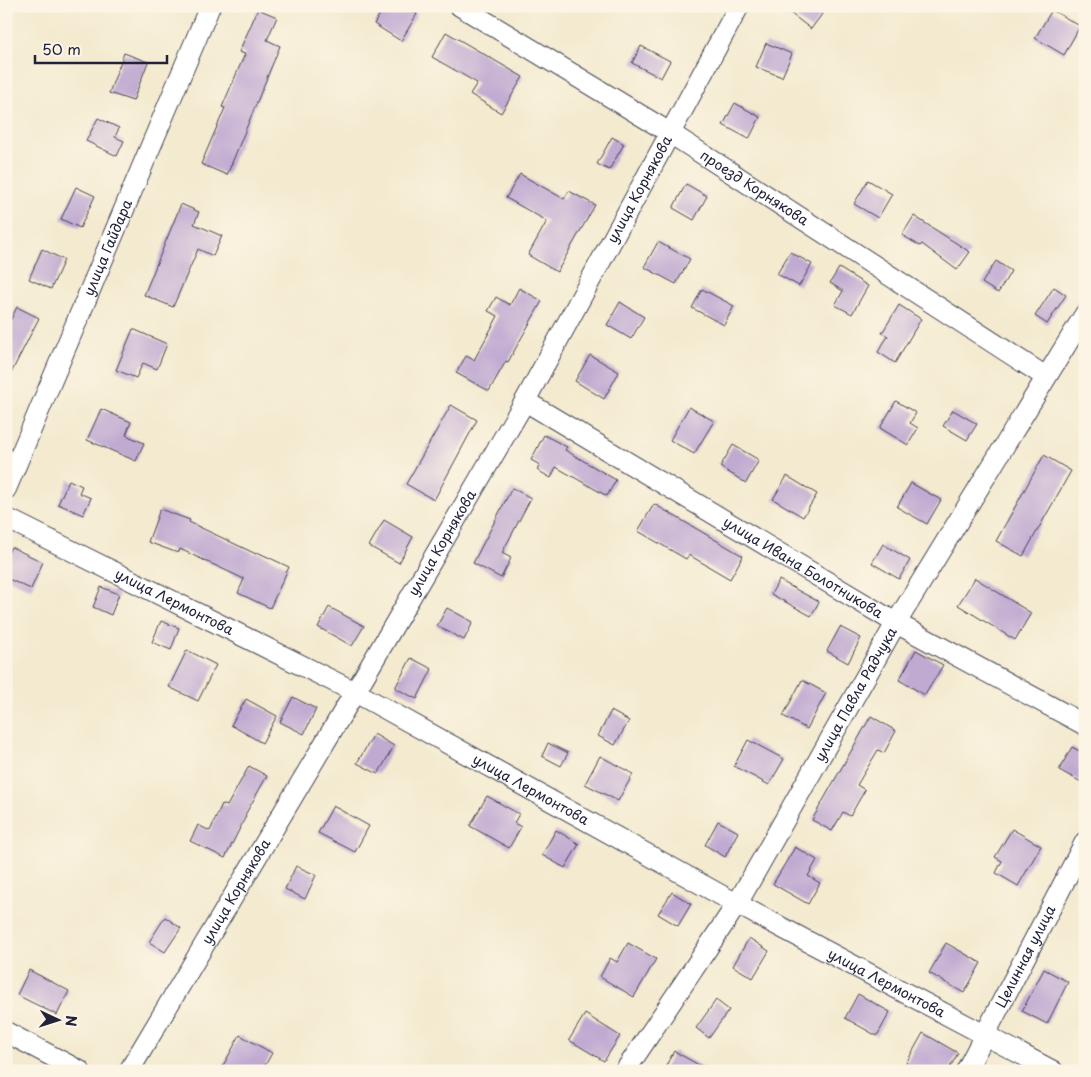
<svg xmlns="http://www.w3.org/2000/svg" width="1091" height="1077" font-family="'Playpen Sans',sans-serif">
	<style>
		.building { fill: #c1aad2 }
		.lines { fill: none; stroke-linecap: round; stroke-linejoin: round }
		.minor-casing { stroke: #414051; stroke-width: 22 }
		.minor { stroke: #fff; stroke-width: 20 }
		.labels { text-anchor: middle; stroke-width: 5; stroke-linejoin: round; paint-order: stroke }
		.street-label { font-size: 14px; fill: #22223b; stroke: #fcf5e5 }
	</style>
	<rect width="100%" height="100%" fill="#fcf5e5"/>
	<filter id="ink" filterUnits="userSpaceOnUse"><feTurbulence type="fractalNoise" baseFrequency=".02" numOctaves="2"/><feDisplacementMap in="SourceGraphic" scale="10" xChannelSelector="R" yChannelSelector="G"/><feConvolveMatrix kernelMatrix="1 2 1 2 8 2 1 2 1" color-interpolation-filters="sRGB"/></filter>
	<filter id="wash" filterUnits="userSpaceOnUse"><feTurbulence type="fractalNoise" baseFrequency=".0096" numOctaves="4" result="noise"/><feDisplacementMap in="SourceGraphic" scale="20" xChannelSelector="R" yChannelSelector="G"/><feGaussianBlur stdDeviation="1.12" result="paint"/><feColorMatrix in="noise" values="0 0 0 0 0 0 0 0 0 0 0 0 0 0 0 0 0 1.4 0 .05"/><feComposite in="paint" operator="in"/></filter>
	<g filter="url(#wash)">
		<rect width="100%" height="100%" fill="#f3eacf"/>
		<g id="blocks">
			<path class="building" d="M385,6H405L417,14L401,41L374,24Z
				M781,6H828L811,29Z
				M258,9L277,17L267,40L280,46L227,175L201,164L225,108L222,107L245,54L239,52Z
				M1052,10L1080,26L1064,55L1035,38Z
				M446,32L523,77L501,113L470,94L477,83L432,57Z
				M766,43L792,54L782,77L756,67Z
				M641,46L670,61L661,78L632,63Z
				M124,53L148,62L133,101L109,93Z
				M735,103L760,117L749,139L723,125Z
				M98,118L119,128L115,137L124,141L117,156L86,141Z
				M612,137L624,144L609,170L597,164Z
				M520,174L564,199L569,191L595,205L557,272L528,255L547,221L506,198Z
				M868,180L892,194L878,218L854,204Z
				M686,184L707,196L694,220L673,208Z
				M76,187L95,196L80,228L61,219Z
				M181,204L199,212L194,224L222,236L213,256L198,249L173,307L144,295Z
				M914,216L970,252L957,270L922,244L920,246L902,235Z
				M658,242L690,259L676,284L644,267Z
				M42,249L64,260L51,289L29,279Z
				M790,252L812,264L799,286L777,274Z
				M996,261L1011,271L998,293L982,283Z
				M839,268L868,286L852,314L835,305L843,291L830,283Z
				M1054,287L1066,295L1047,324L1035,316Z
				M519,288L542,301L508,362L506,361L489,391L456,373L466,356L474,360L498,316L488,311L496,297L510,305Z
				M702,289L734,306L724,325L692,308Z
				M620,302L644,317L631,339L607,325Z
				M899,305L921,319L895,363L878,352L888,336L882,333Z
				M17,307L39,318L6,383V329Z
				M133,329L167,344L157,369L143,363L136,378L116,370Z
				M590,355L619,372L604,399L575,381Z
				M896,401L916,413L910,423L918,428L908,445L880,428Z
				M451,405L477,420L434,500L406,484Z
				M689,407L714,421L694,454L670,440Z
				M101,409L131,422L126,435L144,443L136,461L87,440Z
				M953,410L977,424L967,440L943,426Z
				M544,435L567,447L565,450L616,480L607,496L556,467L551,478L537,470L540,465L531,460Z
				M733,445L759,460L746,483L720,467Z
				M1044,455L1071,471L1023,556L996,541Z
				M787,476L817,494L803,517L773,499Z
				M69,480L82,486L79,493L91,498L83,515L58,504Z
				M911,483L941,500L927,524L897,507Z
				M512,488L531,498L502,553L511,558L501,578L473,563Z
				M654,504L743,556L730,579L689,555L686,559L638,531Z
				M160,509L190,520L189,522L256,554L257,552L289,567L270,608L238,593L244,579L180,549L178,553L148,542Z
				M384,520L413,537L399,563L369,546Z
				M883,544L910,560L899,579L872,563Z
				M11,547L43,562L31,589L6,578V557Z
				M975,578L1031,613L1015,640L958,605Z
				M779,580L819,602L811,616L771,594Z
				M101,587L119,594L111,615L93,607Z
				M329,607L364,626L352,646L318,627Z
				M447,608L473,622L464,640L437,626Z
				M161,621L179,628L171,650L152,642Z
				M840,627L861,638L848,663L827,651Z
				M187,650L216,665L198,701L169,687Z
				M916,650L943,665L925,695L899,680Z
				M411,658L432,669L417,699L395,688Z
				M802,680L826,693L807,729L783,716Z
				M293,697L316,709L304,734L280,722Z
				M246,699L277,716L262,743L231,725Z
				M611,711L629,721L615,745L598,736Z
				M871,716L896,731L884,753L878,750L857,785L865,790L850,816L843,812L832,831L812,820Z
				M374,734L394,746L378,774L357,763Z
				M748,740L784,759L769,785L734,766Z
				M548,743L568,753L561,766L542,756Z
				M1072,747L1085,754V784L1059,770Z
				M600,756L633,774L618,801L585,784Z
				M249,766L267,776L245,815L246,816L225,858L190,841L198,825L210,831L222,804L227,806Z
				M487,796L519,814L514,823L521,827L509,848L470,826Z
				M333,806L369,826L355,852L318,833Z
				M718,821L738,832L725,857L705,845Z
				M1012,829L1041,846L1018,886L996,873L1002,861L995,857Z
				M556,830L579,844L565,868L542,855Z
				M795,847L817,860L808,876L820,883L808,904L773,884Z
				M296,866L316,875L305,899L285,889Z
				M672,892L691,904L678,926L658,914Z
				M165,917L181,928L165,952L149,942Z
				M749,938L769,951L753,978L733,966Z
				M628,943L656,959L634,997L600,977L610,958L617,962Z
				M946,943L981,963L964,993L929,973Z
				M1044,969L1068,982L1047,1024L1022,1011Z
				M29,970L69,991L57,1015L17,995Z
				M858,994L890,1012L877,1036L845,1018Z
				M716,1000L729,1010L709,1038L696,1028Z
				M585,1014L620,1036L604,1061L569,1040Z
				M923,1033L958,1053L948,1071H916L905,1065Z
				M240,1035L272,1053L262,1071H220Z
				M674,1051L681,1055L710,1071H663Z"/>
		</g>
	</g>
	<g filter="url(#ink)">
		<use href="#blocks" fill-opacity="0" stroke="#414051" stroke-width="1"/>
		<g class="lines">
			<defs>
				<g id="minor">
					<path id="s1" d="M460,6L670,133L1046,377"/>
					<path id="s2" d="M525,401L896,623L1085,725"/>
					<path id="s3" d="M6,489L210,6"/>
					<path id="s4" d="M6,518L355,692L737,904L1053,1071"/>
					<path d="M6,1032L80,1071"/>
					<path id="s5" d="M129,1071L355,692L525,401L739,6"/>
					<path id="s6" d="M625,1071L737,904L896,623L1085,314"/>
					<path id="s7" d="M966,1071L1085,842"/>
				</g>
			</defs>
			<use href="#minor" class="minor-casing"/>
			<use href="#minor" class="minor"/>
		</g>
	</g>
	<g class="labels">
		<g class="street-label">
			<text dy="5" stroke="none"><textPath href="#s1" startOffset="346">проезд Корнякова</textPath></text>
			<text dy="5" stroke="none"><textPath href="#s5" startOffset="1019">улица Корнякова</textPath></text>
			<text dy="5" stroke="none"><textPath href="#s3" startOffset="262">улица Гайдара</textPath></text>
			<text dy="5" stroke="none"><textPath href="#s5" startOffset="614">улица Корнякова</textPath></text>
			<text dy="5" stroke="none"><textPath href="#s2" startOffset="324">улица Ивана Болотникова</textPath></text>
			<text dy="5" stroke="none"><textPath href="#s4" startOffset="188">улица Лермонтова</textPath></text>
			<text dy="5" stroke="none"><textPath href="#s6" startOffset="442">улица Павла Радчука</textPath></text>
			<text dy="5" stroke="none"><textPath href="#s4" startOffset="591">улица Лермонтова</textPath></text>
			<text dy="5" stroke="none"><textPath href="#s5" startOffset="209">улица Корнякова</textPath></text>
			<text dy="5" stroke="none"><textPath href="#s7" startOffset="129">Целинная улица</textPath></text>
			<text dy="5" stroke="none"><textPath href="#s4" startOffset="996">улица Лермонтова</textPath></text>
		</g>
	</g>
	<rect width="1091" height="1077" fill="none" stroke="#fcf5e5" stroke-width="25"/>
	<g transform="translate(58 1020) rotate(94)" stroke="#fcf5e5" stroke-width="4" paint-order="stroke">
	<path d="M0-4L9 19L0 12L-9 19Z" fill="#22223b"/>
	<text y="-8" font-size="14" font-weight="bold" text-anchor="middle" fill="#22223b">N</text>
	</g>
	<path d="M35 55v8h132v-8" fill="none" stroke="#22223b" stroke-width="2.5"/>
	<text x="42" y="55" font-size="15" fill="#22223b" stroke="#fcf5e5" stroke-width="4" paint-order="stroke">50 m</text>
</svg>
